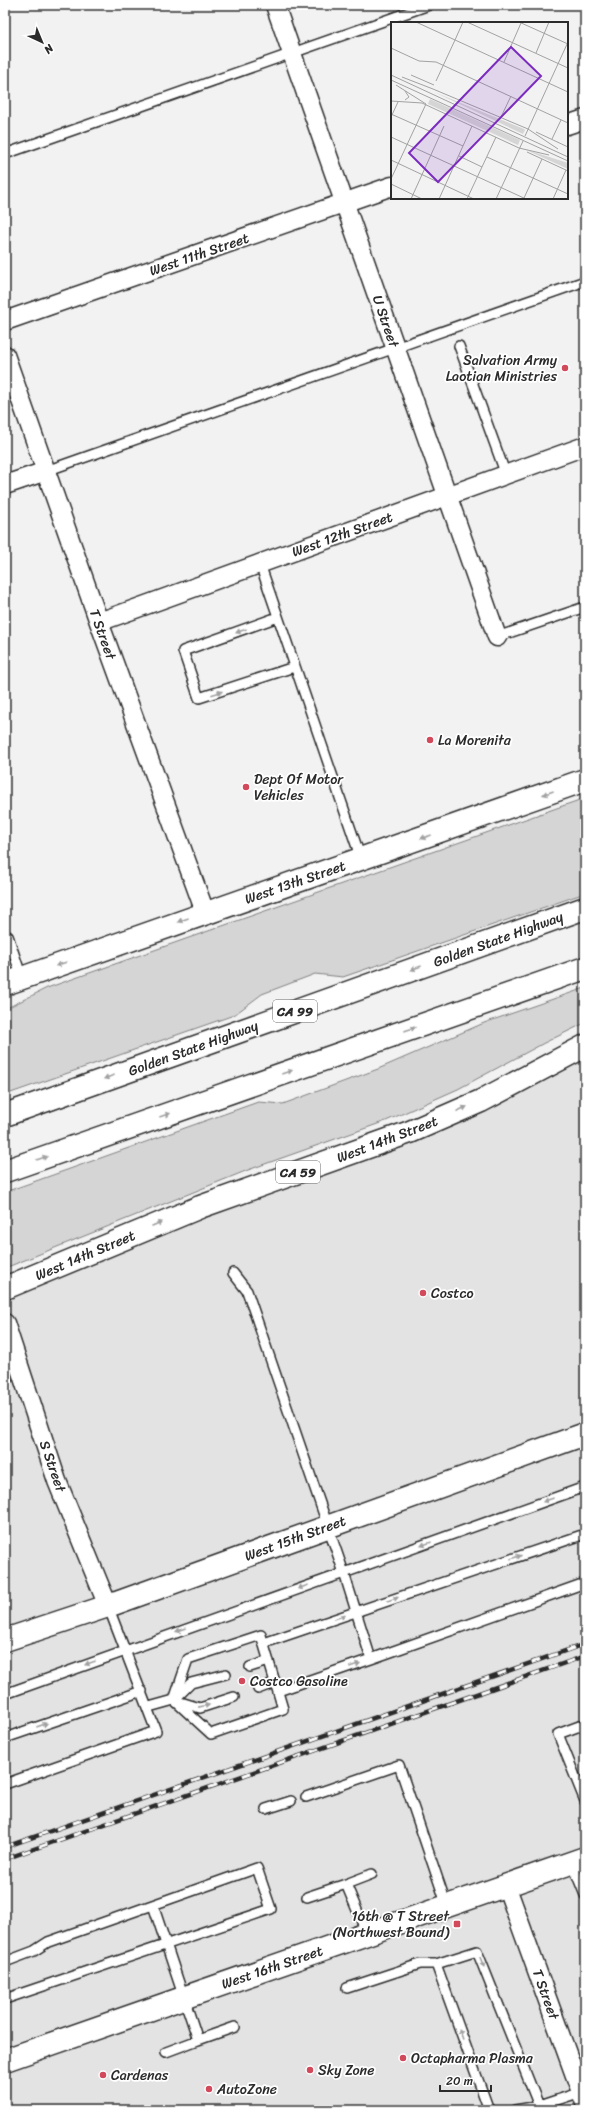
<svg xmlns="http://www.w3.org/2000/svg" width="590" height="2115" font-family="Sriracha,sans-serif">
	<style>
		.built { fill: #e3e3e3 }
		.green { fill: #d5d5d5; stroke: #808080 }
		.lines { fill: none; stroke-linecap: round; stroke-linejoin: round }
		.lane-casing { stroke: #2b2b2b; stroke-width: 12 }
		.street-casing { stroke: #2b2b2b; stroke-width: 21 }
		.secondary-casing { stroke: #2b2b2b; stroke-width: 25 }
		.primary-casing { stroke: #2b2b2b; stroke-width: 25 }
		.highway-casing { stroke: #2b2b2b; stroke-width: 25 }
		.lane { stroke: #fff; stroke-width: 9 }
		.street { stroke: #fff; stroke-width: 18 }
		.secondary { stroke: #fff; stroke-width: 22 }
		.primary { stroke: #fff; stroke-width: 22 }
		.highway { stroke: #fff; stroke-width: 22 }
		.rail-casing { stroke: #2b2b2b; stroke-width: 4.5 }
		.rail { stroke: #fff; stroke-width: 3; stroke-dasharray: 9; stroke-linecap: butt }
		.oneway { fill: #a0a0a0 }
		.poi-dot { fill: #d1495b; stroke: #fff; stroke-width: 1.5 }
		.labels { text-anchor: middle; stroke-width: 3.5; stroke-linejoin: round; paint-order: stroke }
		.shield { fill: #fff; stroke: #6b6b6b; stroke-width: 1 }
		.shield-label { font-size: 13px; font-weight: bold; fill: #2b2b2b }
		.street-label { font-size: 14px; fill: #2b2b2b; stroke: #fff }
		.poi-label { font-size: 14px; fill: #2b2b2b; stroke: #fff; text-anchor: start }
		.inset-road { fill: none; stroke: #a2a2a2; stroke-width: 1 }
		.view { fill: #7b2cbf; fill-opacity: 0.15; stroke: #7b2cbf; stroke-width: 2 }
		.inset-edge { fill: none; stroke: #2b2b2b; stroke-width: 2 }
	</style>
	<rect width="100%" height="100%" fill="#f2f2f2"/>
	<filter id="ink" filterUnits="userSpaceOnUse"><feTurbulence type="fractalNoise" baseFrequency=".025" numOctaves="2"/><feDisplacementMap in="SourceGraphic" scale="8" xChannelSelector="R" yChannelSelector="G"/><feConvolveMatrix kernelMatrix="1 2 1 2 8 2 1 2 1" color-interpolation-filters="sRGB"/></filter>
	<g filter="url(#ink)">
		<path class="built" d="M585,1047V2110H5V1282L213,1192L453,1102Z"/>
		<path class="green" d="M585,798V893L343,977L315,974L262,994L234,1015L5,1095V1009L47,988Z
			M585,988V1023L544,1043L458,1089L386,1121L248,1170L5,1268V1192L258,1102L283,1104L378,1069L484,1023Z"/>
		<g class="lines">
			<defs>
				<path id="lane" d="M5,154L429,5
					M459,346L506,475
					M46,471L585,281
					M260,564L361,859
					M278,617L183,651L199,698L294,667
					M497,637L585,607
					M5,937L8,936L22,978
					M233,1273L247,1291L344,1573L371,1659L585,1583
					M261,1635L283,1709L211,1734L174,1700L188,1659Z
					M264,1643L585,1534
					M250,1667L269,1661
					M258,1689L276,1682
					M278,1691L371,1659
					M5,1694L585,1487
					M177,1701L200,1708L234,1697
					M149,1707L174,1700L191,1683L226,1674
					M585,1724L558,1734L585,1801
					M5,1738L142,1691
					M5,1784L156,1731L108,1606
					M306,1797L399,1765L447,1906
					M266,1809L291,1801
					M572,1863L585,1895
					M346,1884L372,1874
					M307,1897L346,1884L367,1934
					M153,1905L198,2040L235,2027
					M5,1962L34,1951L48,1942L257,1868L271,1909L5,1999
					M347,1988L420,1964H436
					M166,2052L198,2040
					M489,2110L436,1964L477,1951L539,2106
					M515,2110L539,2106L581,2092"/>
				<path id="street" d="M275,5L497,637
					M567,125L585,119
					M5,321L392,186
					M5,355L99,622L205,912
					M5,485L46,471
					M99,622L585,446
					M5,1323L57,1481L108,1606
					M506,1885L585,2103"/>
				<path id="secondary" d="M5,1640L108,1606L585,1434"/>
				<path id="primary" d="M5,984L585,780
					M5,1288L200,1207L410,1132L481,1101L585,1046
					M5,2060L585,1858"/>
				<path id="highway" d="M5,1115L585,908
					M5,1171L585,968"/>
			</defs>
			<use href="#lane" class="lane-casing"/>
			<use href="#street" class="street-casing"/>
			<use href="#secondary" class="secondary-casing"/>
			<use href="#primary" class="primary-casing"/>
			<use href="#highway" class="highway-casing"/>
			<use href="#lane" class="lane"/>
			<use href="#street" class="street"/>
			<use href="#secondary" class="secondary"/>
			<use href="#primary" class="primary"/>
			<use href="#highway" class="highway"/>
			<defs>
				<path id="rail" d="M5,1847L585,1644
					M5,1859L585,1656"/>
			</defs>
			<use href="#rail" class="rail-casing"/>
			<use href="#rail" class="rail"/>
		</g>
		<defs><path id="oneway-solid" d="M-6-.8H1V-3.2L6.5 0L1 3.2V.8H-6Z"/></defs>
		<g class="oneway">
			<use href="#oneway-solid" transform="translate(241 631) rotate(160)"/>
			<use href="#oneway-solid" transform="translate(217 693) rotate(-18)"/>
			<use href="#oneway-solid" transform="translate(548 793) rotate(161)"/>
			<use href="#oneway-solid" transform="translate(426 837) rotate(161)"/>
			<use href="#oneway-solid" transform="translate(183 920) rotate(160)"/>
			<use href="#oneway-solid" transform="translate(61 964) rotate(160)"/>
			<use href="#oneway-solid" transform="translate(416 968) rotate(160)"/>
			<use href="#oneway-solid" transform="translate(410 1029) rotate(-19)"/>
			<use href="#oneway-solid" transform="translate(287 1072) rotate(-19)"/>
			<use href="#oneway-solid" transform="translate(109 1077) rotate(160)"/>
			<use href="#oneway-solid" transform="translate(462 1109) rotate(-24)"/>
			<use href="#oneway-solid" transform="translate(165 1115) rotate(-19)"/>
			<use href="#oneway-solid" transform="translate(42 1158) rotate(-19)"/>
			<use href="#oneway-solid" transform="translate(157 1224) rotate(-23)"/>
			<use href="#oneway-solid" transform="translate(548 1500) rotate(160)"/>
			<use href="#oneway-solid" transform="translate(426 1544) rotate(160)"/>
			<use href="#oneway-solid" transform="translate(516 1557) rotate(-19)"/>
			<use href="#oneway-solid" transform="translate(303 1587) rotate(161)"/>
			<use href="#oneway-solid" transform="translate(393 1599) rotate(-19)"/>
			<use href="#oneway-solid" transform="translate(340 1617) rotate(-19)"/>
			<use href="#oneway-solid" transform="translate(181 1630) rotate(161)"/>
			<use href="#oneway-solid" transform="translate(90 1663) rotate(160)"/>
			<use href="#oneway-solid" transform="translate(355 1665) rotate(-19)"/>
			<use href="#oneway-solid" transform="translate(204 1706) rotate(-11)"/>
			<use href="#oneway-solid" transform="translate(42 1725) rotate(-19)"/>
			<use href="#oneway-solid" transform="translate(482 1962) rotate(68)"/>
			<use href="#oneway-solid" transform="translate(461 2034) rotate(-110)"/>
		</g>
	</g>
	<g class="poi-dot">
		<circle cx="565" cy="368" r="4"/>
		<circle cx="430" cy="740" r="4"/>
		<circle cx="246" cy="787" r="4"/>
		<circle cx="423" cy="1293" r="4"/>
		<circle cx="242" cy="1681" r="4"/>
		<rect x="453" y="1920" width="8" height="8" rx="2"/>
		<circle cx="403" cy="2058" r="4"/>
		<circle cx="310" cy="2070" r="4"/>
		<circle cx="103" cy="2075" r="4"/>
		<circle cx="209" cy="2089" r="4"/>
	</g>
	<g class="labels">
		<g class="shield">
			<rect x="273" y="1000" width="44" height="22" rx="3"/>
			<rect x="276" y="1161" width="44" height="22" rx="3"/>
		</g>
		<g class="shield-label">
			<text x="295" y="1016">CA 99</text>
			<text x="298" y="1177">CA 59</text>
		</g>
		<g class="street-label">
			<text transform="translate(199 254) rotate(-19)" y="5">West 11th Street</text>
			<text transform="translate(386 321) rotate(71)" y="5">U Street</text>
			<text transform="translate(342 534) rotate(-20)" y="5">West 12th Street</text>
			<text transform="translate(103 634) rotate(70)" y="5">T Street</text>
			<text transform="translate(295 882) rotate(-19)" y="5">West 13th Street</text>
			<text transform="translate(498 939) rotate(-20)" y="5">Golden State Highway</text>
			<text transform="translate(193 1048) rotate(-20)" y="5">Golden State Highway</text>
			<text transform="translate(387 1139) rotate(-21)" y="5">West 14th Street</text>
			<text transform="translate(85 1255) rotate(-23)" y="5">West 14th Street</text>
			<text transform="translate(53 1466) rotate(71)" y="5">S Street</text>
			<text transform="translate(295 1538) rotate(-20)" y="5">West 15th Street</text>
			<text transform="translate(272 1967) rotate(-19)" y="5">West 16th Street</text>
			<text transform="translate(546 1994) rotate(70)" y="5">T Street</text>
		</g>
		<g class="poi-label">
			<text x="557" y="365" text-anchor="end">Salvation Army<tspan x="557" dy="16">Laotian Ministries</tspan></text>
			<text x="438" y="745">La Morenita</text>
			<text x="254" y="784">Dept Of Motor<tspan x="254" dy="16">Vehicles</tspan></text>
			<text x="431" y="1298">Costco</text>
			<text x="250" y="1686">Costco Gasoline</text>
			<text x="449" y="1921" text-anchor="end">16th @ T Street<tspan x="449" dy="16">(Northwest Bound)</tspan></text>
			<text x="411" y="2063">Octapharma Plasma</text>
			<text x="318" y="2075">Sky Zone</text>
			<text x="111" y="2080">Cardenas</text>
			<text x="217" y="2094">AutoZone</text>
		</g>
	</g>
	<g transform="translate(391 22)">
		<rect width="177" height="177" fill="#f2f2f2"/>
		<path d="M43,70L133,107L134,108L132,112ZM39,77L129,118L127,123L37,82ZM133,127L177,141V147Z" fill="#d5d5d5"/>
		<path class="inset-road" d="M25,0L177,70M76,0L177,46M128,0L177,22M64,18L72,0M0,26L28,39L45,40L177,101M145,31L158,0M113,40L130,1M0,53L177,135M20,53L43,63M11,55L42,67M0,58L177,139M45,59L64,18M5,63L35,82M42,67L137,107M14,69L18,75L14,78M0,79L31,81L128,126M0,92L72,124M0,95L7,80M110,95L120,74M137,107L167,127M145,110L177,125M134,114L177,20M0,115L135,177M161,117L170,98M128,126L158,133M136,130L177,149M68,134L91,145M96,135L177,172M0,138L83,177M0,157L35,82M0,162L31,177M133,176L151,137M20,177L53,104M48,177L81,104M76,177L105,115M105,177L132,119M162,177L175,148"/>
		<path class="view" d="M120,25L150,54L47,160L18,131Z"/>
		<rect width="177" height="177" class="inset-edge"/>
	</g>
	<rect width="590" height="2115" fill="none" stroke="#fff" stroke-width="20"/>
	<rect x="10" y="10" width="570" height="2095" fill="none" stroke="#2b2b2b" stroke-width="1.5" filter="url(#ink)"/>
	<g transform="translate(42 42) rotate(136)" stroke="#ffffff" stroke-width="3" paint-order="stroke">
	<path d="M0-3L7 15L0 10L-7 15Z" fill="#2b2b2b"/>
	<text y="-6" font-size="11" font-weight="bold" text-anchor="middle" fill="#2b2b2b">N</text>
	</g>
	<path d="M440 2085v6h51v-6" fill="none" stroke="#2b2b2b" stroke-width="2"/>
	<text x="446" y="2085" font-size="12" fill="#2b2b2b" stroke="#ffffff" stroke-width="3" paint-order="stroke">20 m</text>
</svg>
